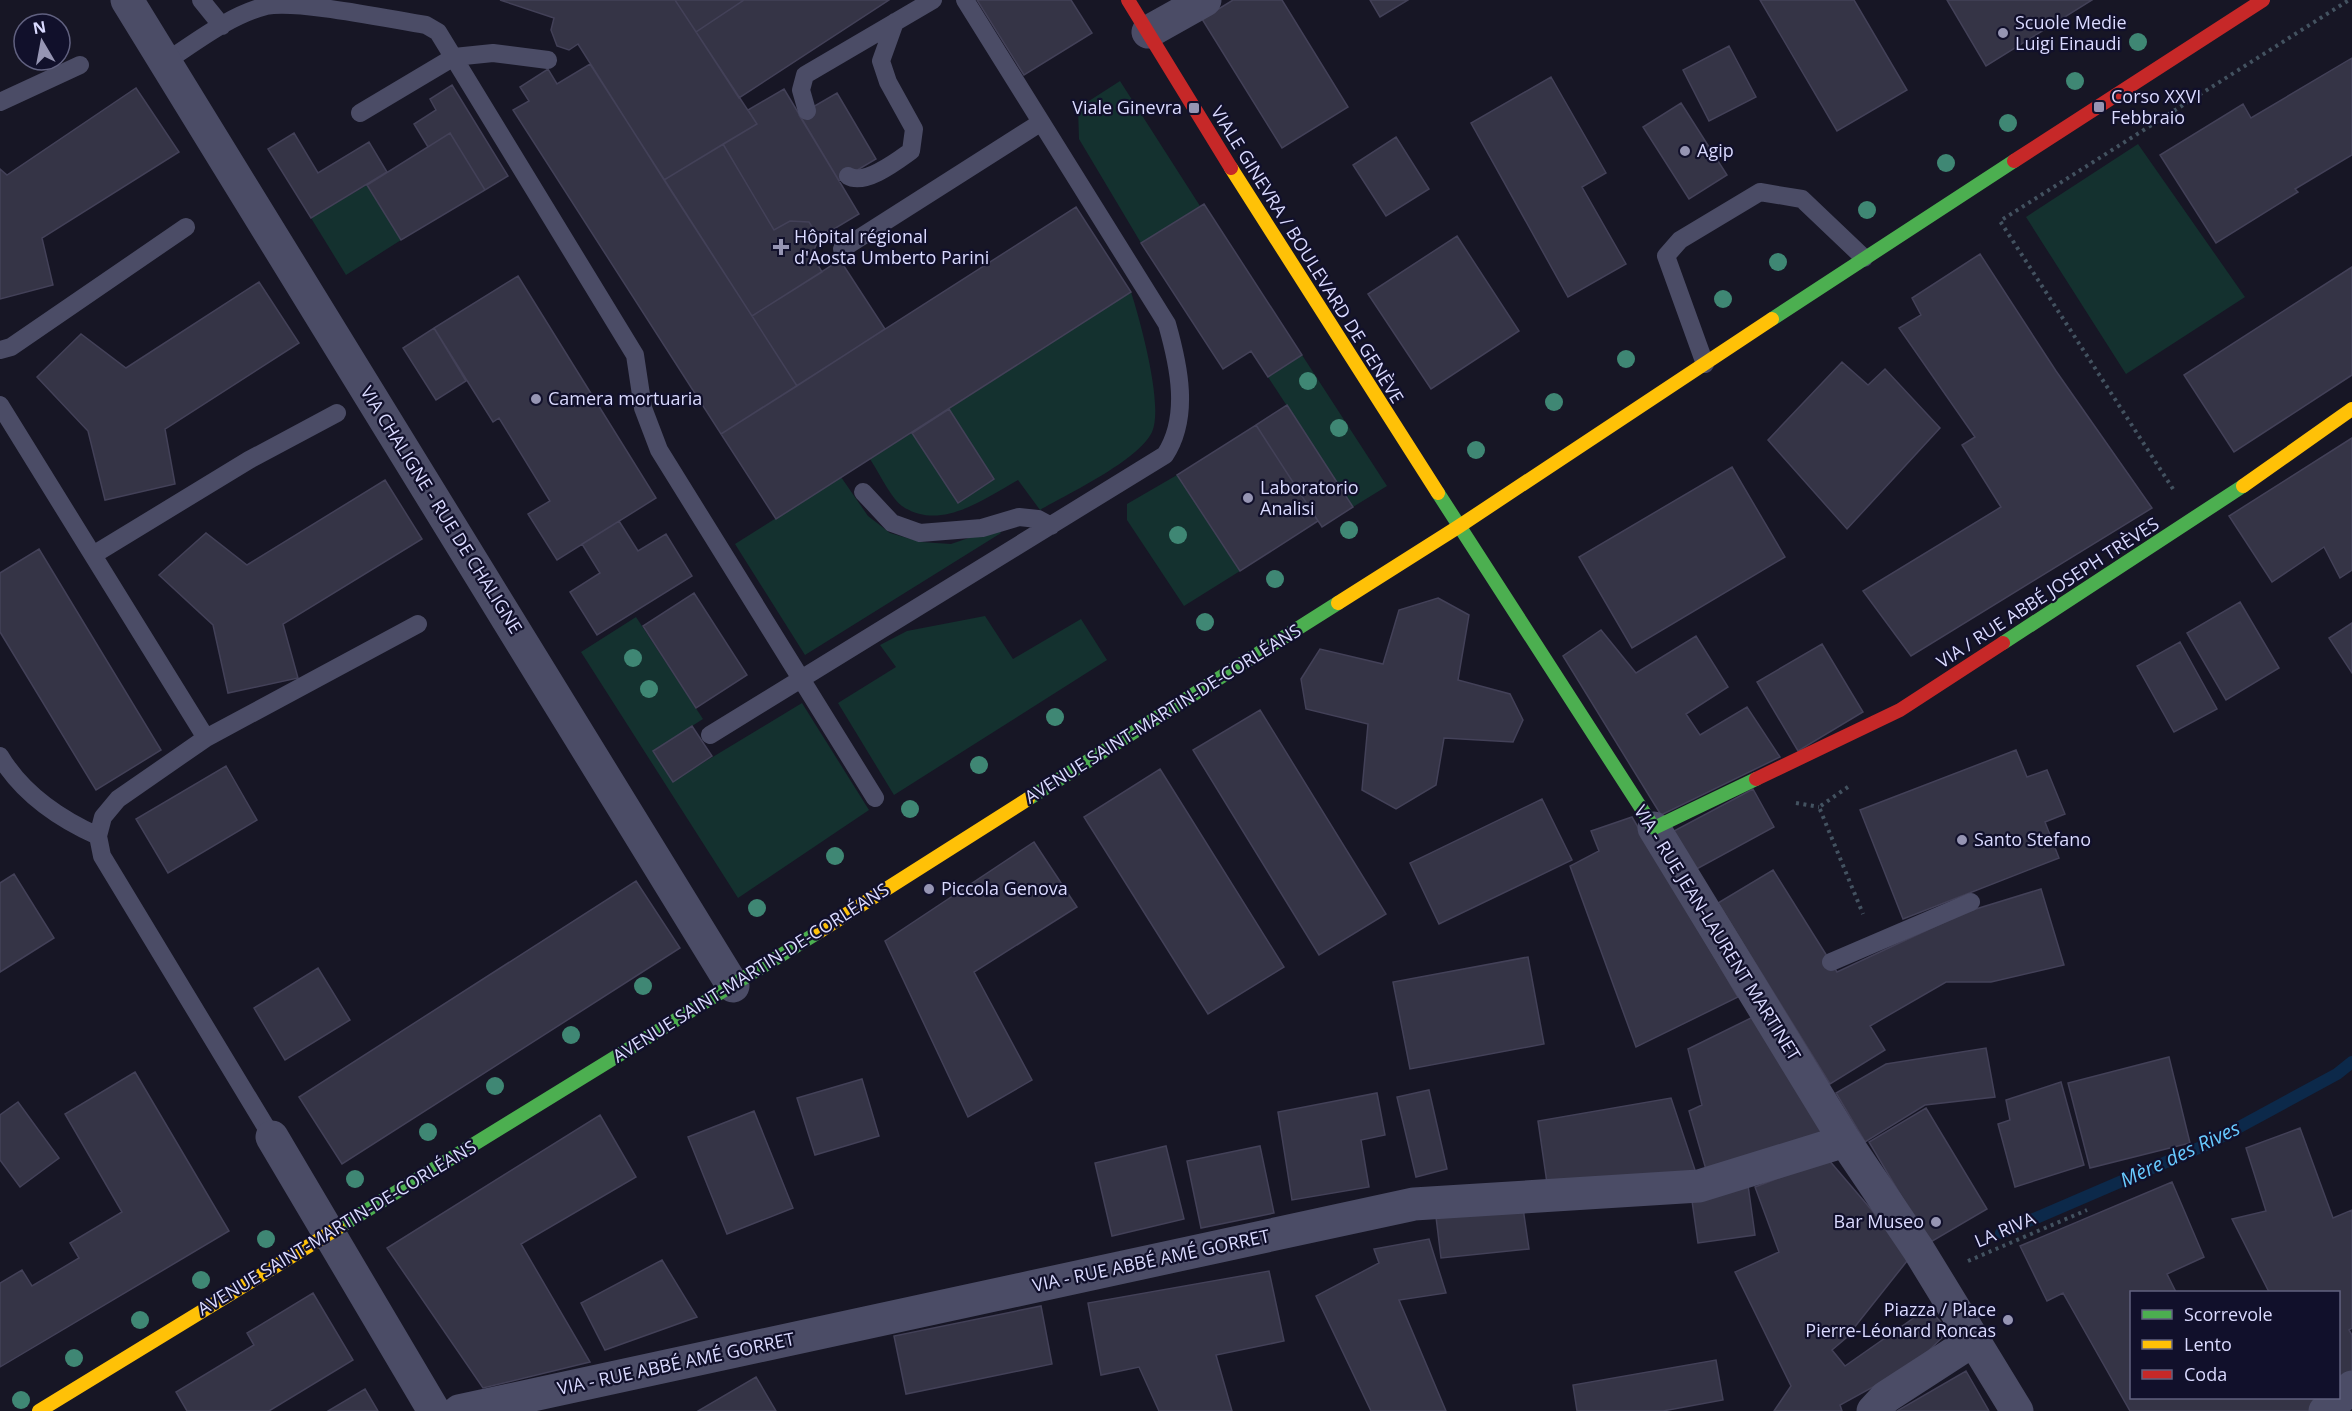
<svg xmlns="http://www.w3.org/2000/svg" width="2352" height="1411" font-family="'Open Sans',sans-serif">
	<style>
		.green { fill: #14312f }
		.lines { fill: none; stroke-linecap: round; stroke-linejoin: round }
		.stream { stroke: #0c294a; stroke-width: 12 }
		.building { fill: #353446; stroke: #434158; stroke-width: 1.5 }
		.path { stroke: #435260; stroke-width: 4; stroke-dasharray: 3 4.5; stroke-linecap: butt }
		.lane { stroke: #4b4c66; stroke-width: 18 }
		.street { stroke: #4b4c66; stroke-width: 33 }
		.fast { stroke: #4caf50; stroke-width: 14 }
		.slow { stroke: #ffc107; stroke-width: 14 }
		.jam { stroke: #c62828; stroke-width: 14 }
		.tree { fill: #3f8774 }
		.poi-dot { fill: #9695b3; stroke: #11102b; stroke-width: 2 }
		.labels { text-anchor: middle; stroke-width: 4.5; stroke-linejoin: round; paint-order: stroke }
		.poi-label { font-size: 18px; fill: #dadaff; stroke: #11102b; text-anchor: start }
		.street-label { font-size: 18px; fill: #dadaff; stroke: #11102b }
		.water-label { font-size: 20px; font-style: italic; fill: #68caff; stroke: #11102b }
	</style>
	<rect width="100%" height="100%" fill="#171625"/>
	<path class="green" d="M1120,81L1200,206L1141,243L1079,139L1078,108Z
		M2138,144L2245,297L2126,374L2026,217Z
		M367,185L401,240L346,275L311,218Z
		M1131,292C1140,320 1164,406 1152,432C1138,461 1069,493 1040,510L1018,480C984,499 940,532 902,506C891,498 878,471 870,459L912,433L958,503L994,479L949,409Z
		M1302,355L1387,486L1353,507L1268,377Z
		M1177,475L1240,571L1184,606L1127,520V504Z
		M841,477L868,516L890,533L921,542L951,544L998,528L1001,533L805,655L735,544Z
		M985,616L1013,659L1081,619L1107,660L894,795L838,703L896,667L880,645L907,631Z
		M636,617L703,719L653,751L673,781L802,703L869,810L738,898L581,652Z"/>
	<g class="lines">
		<path class="stream" d="M2001,1233L2208,1144L2337,1074L2352,1062"/>
	</g>
	<path class="building" d="M500,0H675L757,124L664,180L578,44L569,50L557,46L551,30L554,18Z
		M675,0H744L696,32Z
		M744,0H889L739,98L696,32Z
		M977,0H1071L1092,33L1024,75Z
		M1233,0H1282L1348,107L1282,148L1202,19Z
		M1370,0H1408L1380,17Z
		M1760,0H1854L1907,90L1837,131Z
		M1947,0H2092L1986,66Z
		M1729,46L1756,97L1709,121L1683,70Z
		M2352,58V155L2295,189L2298,192L2216,243L2160,155L2243,104L2251,118Z
		M590,64L797,386L721,434L513,110L529,101L520,87L548,69L557,84Z
		M1551,77L1606,173L1582,187L1626,264L1568,297L1471,123Z
		M452,85L508,176L485,190L450,133L428,147L414,124L436,110L430,99Z
		M136,88L179,152L42,238L53,285L0,299V169L7,175Z
		M784,89L859,214L819,238L809,222L790,221L774,230L723,144L757,124L748,110Z
		M837,93L876,159L839,181L799,115Z
		M1681,103L1727,175L1689,199L1643,127Z
		M294,133L318,173L369,142L387,172L311,218L268,149Z
		M450,133L485,190L401,240L367,185Z
		M1396,137L1429,189L1386,216L1353,165Z
		M723,144L774,230L790,221L809,222L819,238L812,255L822,272L752,316L664,180Z
		M1204,204L1302,355L1268,377L1251,351L1223,369L1141,243Z
		M1076,207L1131,292L776,519L721,434Z
		M1457,236L1519,331L1431,389L1368,294Z
		M1980,254L2056,371L2152,508L1911,656L1863,591L2001,507L1962,445L1975,437L1899,328L1921,315L1912,298Z
		M840,260L885,329L797,386L752,316Z
		M2352,267V375L2234,452L2184,375Z
		M518,276L656,498L557,560L528,514L550,501L499,418L493,422L434,328Z
		M259,282L299,343L165,429L175,484L105,500L88,431L37,377L81,334L126,368Z
		M434,328L466,381L436,400L403,348Z
		M1842,362L1868,385L1885,369L1940,428L1847,529L1768,440Z
		M1287,405L1353,507L1322,527L1256,425Z
		M949,409L994,479L958,503L912,433Z
		M1256,425L1318,521L1240,571L1177,475Z
		M2352,438V570L2340,578L2324,547L2272,582L2229,516Z
		M1732,467L1785,557L1632,648L1579,557Z
		M385,480L422,539L283,624L298,678L228,693L213,625L159,575L206,533L247,565Z
		M619,521L638,551L666,534L692,576L597,635L570,592L600,573L582,544Z
		M39,549L161,750L96,790L0,632V573Z
		M694,593L747,675L696,708L643,626Z
		M1438,598L1469,615L1458,680L1510,694L1523,720L1513,742L1444,738L1436,785L1396,809L1362,790L1368,724L1306,709L1301,679L1320,649L1383,664L1399,610Z
		M2240,602L2279,668L2226,700L2187,633Z
		M2352,623V673L2329,638Z
		M1601,630L1636,673L1696,636L1728,687L1686,714L1700,735L1747,707L1780,757L1661,815L1563,656Z
		M2180,642L2217,709L2174,732L2137,666Z
		M1822,644L1863,712L1798,751L1757,682Z
		M1260,710L1386,914L1319,955L1193,750Z
		M692,726L712,756L673,782L653,751Z
		M2016,750L2027,777L2047,770L2065,814L2045,822L2059,858L1903,919L1860,810Z
		M226,766L257,820L168,873L136,819Z
		M1160,769L1284,967L1208,1014L1084,817Z
		M1753,789L1774,827L1693,871L1672,832Z
		M1542,799L1572,860L1439,924L1410,863Z
		M1632,817L1738,997L1636,1047L1570,866L1599,851L1591,831Z
		M1034,842L1077,907L974,972L1032,1080L968,1117L885,941Z
		M1773,870L1837,972L1966,912L2041,889L2064,965L1991,982H1946L1870,1026L1885,1050L1830,1084L1718,903Z
		M14,874L54,938L0,972V883Z
		M636,881L680,948L342,1164L299,1097Z
		M1528,957L1544,1044L1410,1069L1393,982Z
		M318,968L350,1020L285,1060L254,1008Z
		M1755,1016L1828,1135L1707,1173L1689,1111L1702,1105L1688,1049Z
		M1986,1048L1995,1097L1925,1105L1865,1142L1836,1093L1886,1064Z
		M2169,1057L2190,1143L2090,1168L2068,1083Z
		M135,1072L229,1231L0,1367V1283L22,1270L32,1286L79,1258L70,1243L122,1212L65,1114Z
		M862,1079L879,1136L815,1155L797,1098Z
		M2061,1082L2084,1165L2015,1187L1998,1124L2010,1120L2006,1100Z
		M1429,1090L1447,1169L1416,1177L1397,1097Z
		M1377,1093L1385,1135L1361,1140L1369,1187L1292,1200L1278,1112Z
		M1671,1098L1697,1176L1548,1190L1538,1121Z
		M18,1102L59,1158L20,1187L0,1160V1115Z
		M1926,1108L1987,1209L1929,1243L1869,1142Z
		M754,1111L793,1208L727,1234L688,1137Z
		M600,1115L636,1177L521,1244L590,1362L483,1388L387,1248Z
		M2300,1128L2333,1218L2352,1210V1328L2349,1330L2352,1335V1381L2338,1392V1292H2269L2232,1219L2266,1211L2246,1148Z
		M1166,1146L1184,1219L1112,1236L1095,1163Z
		M1260,1146L1274,1213L1201,1228L1187,1161Z
		M1828,1159L1911,1256L1846,1338L1832,1350L1845,1366L1928,1308L1949,1331L1915,1364L1840,1405L1842,1411H1774L1791,1386L1735,1272L1779,1252L1755,1187Z
		M2172,1182L2204,1257L2167,1274L2176,1292H2132V1398H2332L2316,1411H2130L2063,1293L2047,1301L2020,1246Z
		M1748,1185L1755,1235L1698,1243L1691,1194Z
		M1523,1208L1529,1249L1441,1258L1436,1217Z
		M1429,1239L1446,1293L1399,1300L1446,1411H1371L1316,1296L1379,1263L1374,1249Z
		M662,1260L697,1317L605,1350L581,1303Z
		M1269,1271L1284,1341L1216,1355L1232,1411H1159L1139,1367L1101,1375L1088,1303Z
		M313,1293L353,1360L269,1411H187L176,1392L254,1345L247,1333Z
		M1041,1306L1052,1364L906,1394L894,1336Z
		M1716,1360L1723,1400L1663,1411H1577L1573,1385Z
		M1966,1371L1989,1411H1897Z
		M756,1377L776,1411H698Z
		M365,1389L378,1411H328Z"/>
	<g class="lines">
		<path class="path" d="M2173,489L2000,221L2349,0
			M1848,787L1819,807L1863,914
			M1796,803L1819,807
			M1968,1261L2087,1210"/>
		<path class="lane" d="M201,0L222,26
			M165,62C196,42 230,15 266,6C299,0 388,19 426,25L438,32L635,355L643,408L659,450L875,798
			M0,102L80,65
			M807,111L801,90L805,75L933,0
			M360,113L454,57L493,53L548,60
			M848,176C865,186 897,161 911,151L914,129L888,82L881,61L895,22
			M842,249L1040,123
			M0,350L11,347L186,227
			M1705,364L1666,256L1680,240L1760,192L1802,199L1864,258
			M0,405L206,738
			M863,492L892,523L920,533L982,528L1019,517L1038,519L1051,526
			M93,555L249,460L337,413
			M710,735L1165,455C1190,417 1179,366 1167,324L965,0
			M0,756C22,793 60,819 98,836
			M1831,962L1971,902
			M272,1137L102,856L98,836L103,817L118,799L206,738L418,624"/>
		<path class="street" d="M127,0L733,986
			M1148,32L1205,0
			M1654,828L1845,1141L1918,1249L2017,1411
			M272,1137L434,1411
			M459,1411L1414,1204L1699,1186L1845,1141
			M1873,1411L1886,1397L1974,1340
			M2325,1411L2352,1387"/>
		<path class="fast" d="M1772,319L2014,161
			M1438,493L1654,828L1756,779
			M2003,643L2243,486
			M1028,799L1338,603
			M338,1228L817,933"/>
		<path class="slow" d="M1231,168L1438,493
			M2243,486L2352,409
			M1338,603L1458,527L1772,319
			M817,933L1028,799
			M39,1411L338,1228"/>
		<path class="jam" d="M1128,0L1231,168
			M2014,161L2263,0
			M1756,779L1900,710L2003,643"/>
	</g>
	<g class="tree">
		<circle cx="2138" cy="42" r="9"/>
		<circle cx="2075" cy="81" r="9"/>
		<circle cx="2008" cy="123" r="9"/>
		<circle cx="1946" cy="163" r="9"/>
		<circle cx="1867" cy="210" r="9"/>
		<circle cx="1778" cy="262" r="9"/>
		<circle cx="1723" cy="299" r="9"/>
		<circle cx="1626" cy="359" r="9"/>
		<circle cx="1308" cy="381" r="9"/>
		<circle cx="1554" cy="402" r="9"/>
		<circle cx="1339" cy="428" r="9"/>
		<circle cx="1476" cy="450" r="9"/>
		<circle cx="1349" cy="530" r="9"/>
		<circle cx="1178" cy="535" r="9"/>
		<circle cx="1275" cy="579" r="9"/>
		<circle cx="1205" cy="622" r="9"/>
		<circle cx="633" cy="658" r="9"/>
		<circle cx="649" cy="689" r="9"/>
		<circle cx="1055" cy="717" r="9"/>
		<circle cx="979" cy="765" r="9"/>
		<circle cx="910" cy="809" r="9"/>
		<circle cx="835" cy="856" r="9"/>
		<circle cx="757" cy="908" r="9"/>
		<circle cx="643" cy="986" r="9"/>
		<circle cx="571" cy="1035" r="9"/>
		<circle cx="495" cy="1086" r="9"/>
		<circle cx="428" cy="1132" r="9"/>
		<circle cx="355" cy="1179" r="9"/>
		<circle cx="266" cy="1239" r="9"/>
		<circle cx="201" cy="1280" r="9"/>
		<circle cx="140" cy="1320" r="9"/>
		<circle cx="74" cy="1358" r="9"/>
		<circle cx="21" cy="1400" r="9"/>
	</g>
	<g class="poi-dot">
		<circle cx="2003" cy="33" r="6"/>
		<rect x="2093" y="101" width="12" height="12" rx="3"/>
		<rect x="1188" y="102" width="12" height="12" rx="3"/>
		<circle cx="1685" cy="151" r="6"/>
		<path d="M778 238h6v6h6v6h-6v6h-6v-6h-6v-6h6z"/>
		<circle cx="536" cy="399" r="6"/>
		<circle cx="1248" cy="498" r="6"/>
		<circle cx="1962" cy="840" r="6"/>
		<circle cx="929" cy="889" r="6"/>
		<circle cx="1936" cy="1222" r="6"/>
		<circle cx="2008" cy="1320" r="6"/>
	</g>
	<g class="labels">
		<g class="poi-label">
			<text x="2015" y="29">Scuole Medie<tspan x="2015" dy="21">Luigi Einaudi</tspan></text>
			<text x="2111" y="103">Corso XXVI<tspan x="2111" dy="21">Febbraio</tspan></text>
			<text x="1182" y="114" text-anchor="end">Viale Ginevra</text>
			<text x="1697" y="157">Agip</text>
			<text x="794" y="243">Hôpital régional<tspan x="794" dy="21">d'Aosta Umberto Parini</tspan></text>
			<text x="548" y="405">Camera mortuaria</text>
			<text x="1260" y="494">Laboratorio<tspan x="1260" dy="21">Analisi</tspan></text>
			<text x="1974" y="846">Santo Stefano</text>
			<text x="941" y="895">Piccola Genova</text>
			<text x="1924" y="1228" text-anchor="end">Bar Museo</text>
			<text x="1996" y="1316" text-anchor="end">Piazza / Place<tspan x="1996" dy="21">Pierre-Léonard Roncas</tspan></text>
		</g>
		<g class="street-label">
			<text transform="translate(1307 255) rotate(58)" y="6">VIALE GINEVRA / BOULEVARD DE GENÈVE</text>
			<text transform="translate(441 510) rotate(58)" y="6">VIA CHALIGNE - RUE DE CHALIGNE</text>
			<text transform="translate(2048 593) rotate(-33)" y="6">VIA / RUE ABBÉ JOSEPH TRÈVES</text>
			<text transform="translate(1163 714) rotate(-32)" y="6">AVENUE SAINT-MARTIN-DE-CORLÉANS</text>
			<text transform="translate(1717 933) rotate(58)" y="6">VIA - RUE JEAN-LAURENT MARTINET</text>
			<text transform="translate(751 973) rotate(-32)" y="6">AVENUE SAINT-MARTIN-DE-CORLÉANS</text>
			<text transform="translate(337 1228) rotate(-31)" y="6">AVENUE SAINT-MARTIN-DE-CORLÉANS</text>
			<text transform="translate(2005 1230) rotate(-23)" y="6">LA RIVA</text>
			<text transform="translate(1151 1261) rotate(-12)" y="6">VIA - RUE ABBÉ AMÉ GORRET</text>
			<text transform="translate(676 1364) rotate(-12)" y="6">VIA - RUE ABBÉ AMÉ GORRET</text>
		</g>
		<g class="water-label">
			<text transform="translate(2180 1154) rotate(-25)" y="7">Mère des Rives</text>
		</g>
	</g>
	<rect x="2130" y="1291" width="210" height="108" fill="#11102b" stroke="#616180" stroke-width="1.5"/>
	<rect x="2142" y="1310" width="30" height="9" fill="#4caf50" stroke="#616180" stroke-width="1.5"/>
	<text x="2184" y="1321" font-size="18" fill="#dadaff">Scorrevole</text>
	<rect x="2142" y="1340" width="30" height="9" fill="#ffc107" stroke="#616180" stroke-width="1.5"/>
	<text x="2184" y="1351" font-size="18" fill="#dadaff">Lento</text>
	<rect x="2142" y="1370" width="30" height="9" fill="#c62828" stroke="#616180" stroke-width="1.5"/>
	<text x="2184" y="1381" font-size="18" fill="#dadaff">Coda</text>
	<g transform="translate(42 42) rotate(350)"><circle r="28" fill="#11102b" stroke="#616180" stroke-width="1.5"/>
	<path d="M0-4.5L10 22L0 15L-10 22Z" fill="#9695b3"/>
	<text y="-9" font-size="16" font-weight="bold" text-anchor="middle" fill="#dadaff">N</text>
	</g>
</svg>
